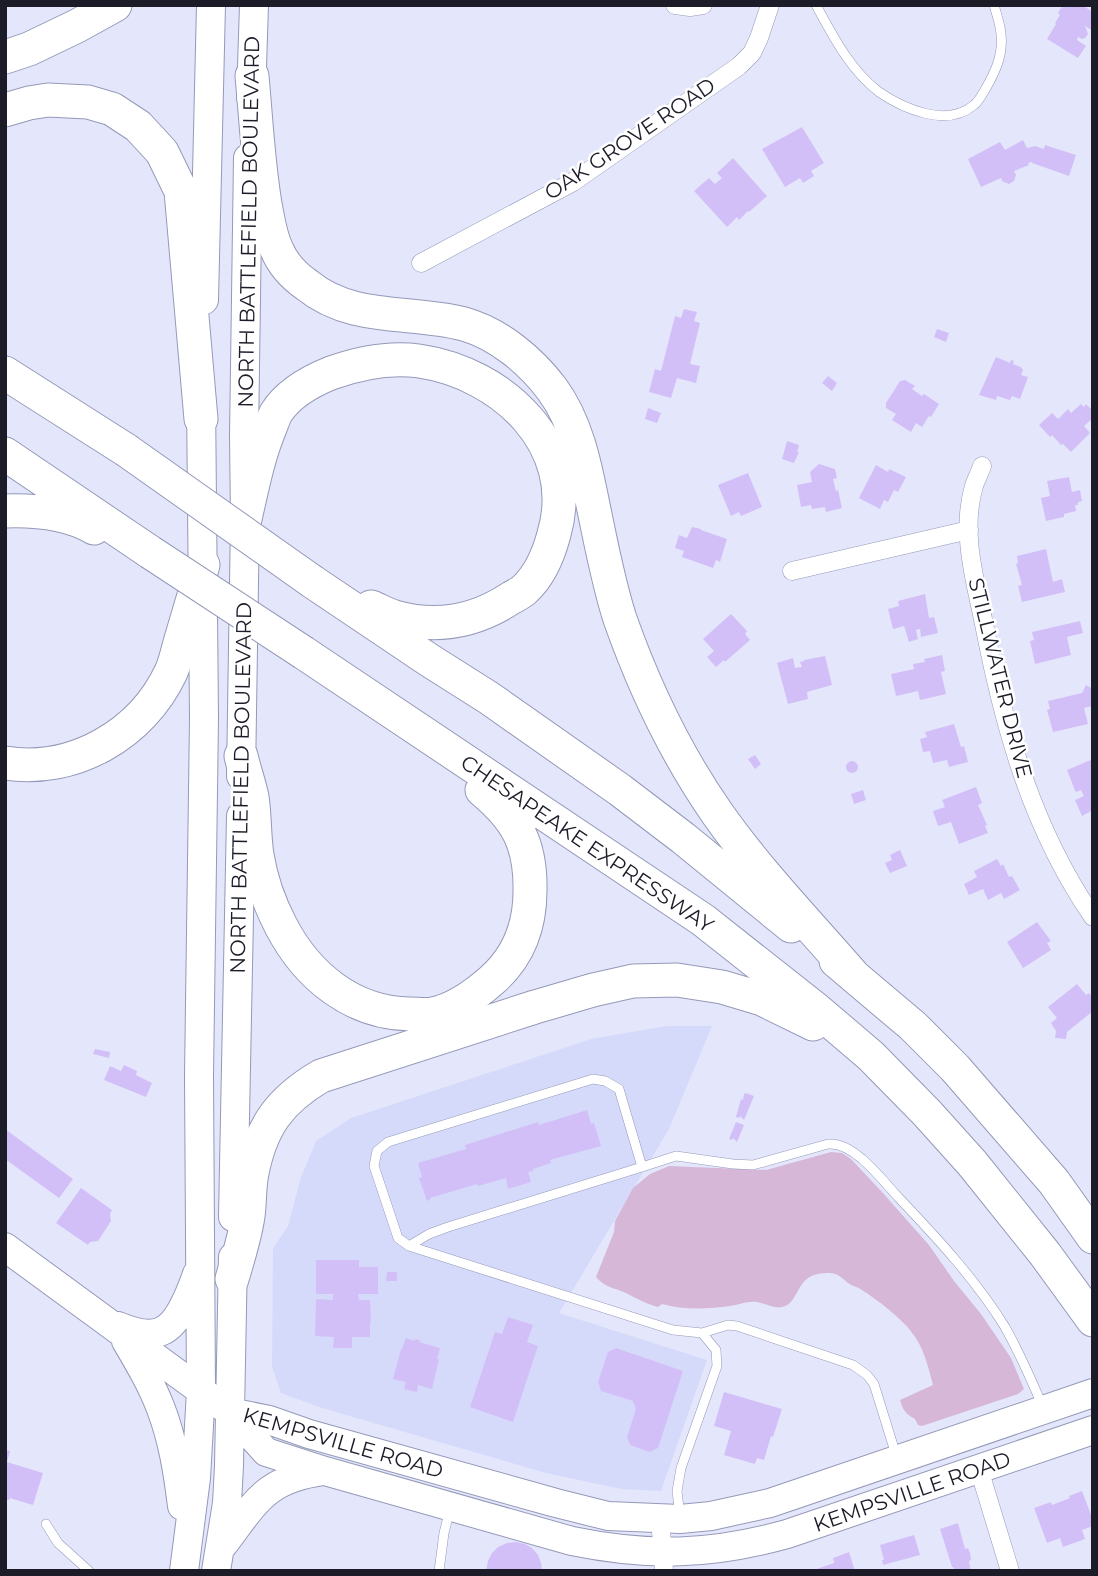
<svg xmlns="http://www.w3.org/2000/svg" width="1098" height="1576" font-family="Montserrat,sans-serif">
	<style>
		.built { fill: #d5dafa }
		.green { fill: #d6b7d8 }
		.building { fill: #d3bff7 }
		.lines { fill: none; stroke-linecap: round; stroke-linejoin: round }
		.service-casing { stroke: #9499b8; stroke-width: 10 }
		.minor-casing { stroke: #9499b8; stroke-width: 19 }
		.primary-casing { stroke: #9499b8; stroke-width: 30 }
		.motorway-casing { stroke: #9499b8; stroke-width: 35 }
		.service { stroke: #fff; stroke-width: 9 }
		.minor { stroke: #fff; stroke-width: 18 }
		.primary { stroke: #fff; stroke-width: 28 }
		.motorway { stroke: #fff; stroke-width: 33 }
		.motorway-bridge-casing { stroke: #9499b8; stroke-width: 35; stroke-linecap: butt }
		.motorway-bridge { stroke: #fff; stroke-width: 33 }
		.labels { text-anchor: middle; stroke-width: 5; stroke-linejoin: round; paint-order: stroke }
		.street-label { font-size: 21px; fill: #1b1c28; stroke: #fff }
	</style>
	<rect width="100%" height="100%" fill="#e4e7fc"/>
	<path class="built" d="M666,1026H712L669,1129L559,1313L707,1360L661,1491L621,1489L546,1473L322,1408L281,1393L272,1367L273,1248L288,1226L301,1177L316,1141L351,1118L591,1039Z"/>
	<path class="green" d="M831,1152L842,1153L851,1159L882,1192L929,1245L954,1281L981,1314L1011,1358L1024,1389L1018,1394L922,1426L918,1425L915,1419C906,1414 903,1411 900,1400L933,1385C929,1370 925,1353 917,1340C906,1321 880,1302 862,1290C858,1287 852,1286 848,1283C844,1280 841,1276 835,1274C830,1272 820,1273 814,1275C797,1280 797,1305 782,1307C774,1309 765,1303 756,1302C748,1301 738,1305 730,1306C708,1309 683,1310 662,1304L658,1307C646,1304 636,1298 626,1293C615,1288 604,1287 596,1277L614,1232L615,1221L633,1188L650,1174L669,1166L766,1170Z"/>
	<path class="building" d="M1066,5H1082L1093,12V31L1085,26L1088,34L1085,38L1082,39L1078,37L1077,40L1086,46L1078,58L1047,39L1056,24L1055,23L1060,15L1058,13L1062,6L1064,8Z
		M802,127L824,163L811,171L814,176L803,183L800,178L785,187L762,149Z
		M1023,140L1027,148L1035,146L1044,149L1045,145L1076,155L1069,176L1032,163V162L1028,163L1029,165L1014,171L1016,175L1014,181L1009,184L1002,181L1001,178L981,187L968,159L1000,142L1005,150Z
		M733,158L767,196L749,212L748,211L739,220L737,217L727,227L694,191L709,178L715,184L722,178L717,173Z
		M684,309L697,312L694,321L700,323L690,364L700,366L696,383L677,378L671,398L649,392L655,369L661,371L675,316L681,318Z
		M937,329L949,333L946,342L934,337Z
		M996,357L1010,363L1011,360L1014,361L1013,364L1021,367L1023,370L1021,375L1028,377L1020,399L1012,396L1010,400L997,396L996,400L979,395Z
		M828,376L837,383L832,391L822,383Z
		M905,380L915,386L912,389L922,396L924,394L939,404L931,417L929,416L922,427L916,423L911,432L892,420L896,414L886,408V403L900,381Z
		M1081,404L1084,407L1086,404L1093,411V418L1084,426L1090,433L1071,452L1063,444L1061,445L1052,435L1050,437L1039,425L1052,413L1058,419L1068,409L1071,413Z
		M648,408L661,413L657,423L645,419Z
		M787,441L799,445L797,452H799L794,463L782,459Z
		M819,464L835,469L837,478L833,479L836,491L838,490L842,508L826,512L825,507L812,509L811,505L801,507L797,485L812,482L810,472Z
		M876,465L888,472L889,469L906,477L898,492L894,490L888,502L884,500L880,509L859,498Z
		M748,473L762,507L741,516L739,512L731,516L718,485Z
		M1069,477L1072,492L1080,490L1082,501L1078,502V505H1075L1076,511L1064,514V517L1046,521L1041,498L1050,496L1047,481Z
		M692,527L701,529V530L727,539L720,562L716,560L713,568L682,557L684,551L675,548L679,535L687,538Z
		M1046,549L1053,582L1062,579L1065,592L1022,602L1018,586L1022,585L1016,564L1018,563L1017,556Z
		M925,594L929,618L934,617L938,633L921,637L920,629L916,630L918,639L909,642L904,626L893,629L888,609L899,606L898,601Z
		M731,614L747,631L745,634L750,640L725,662L724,660L716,667L707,657L714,651L703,639Z
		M1080,621L1083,633L1067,637L1071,655L1035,664L1030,641L1034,640L1032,632Z
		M942,655L945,671L941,672L946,694L920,700L918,691L896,696L891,674L914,669L913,664L925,662L924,659Z
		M825,656L832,685L807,692L808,699L788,704L777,663L793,658L795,668L802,667L800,662L804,661V660Z
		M1086,685L1093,689L1091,698L1093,706L1084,708L1088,724L1053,732L1047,710L1050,709L1048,701L1082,693Z
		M954,724L961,747L964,746L968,762L949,767L947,760L933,763L930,751L923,752L920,739L927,737L925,732Z
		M755,755L761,764L755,769L748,759Z
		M1093,759V810L1082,816L1075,800L1084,796L1081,790L1076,792L1074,788L1067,770Z
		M846 767a6 6 0 1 1 12 0a6 6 0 1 1-12 0Z
		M976,787L982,803L978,805L987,825L985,826L988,833L959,844L951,822L938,826L933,811L945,807L942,800Z
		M863,790L866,800L854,804L851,794Z
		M900,850L907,866L890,873L885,863L892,860L890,855Z
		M997,859L1001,866L1003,864L1009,877L1012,876L1020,890L1004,899L1001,893L988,900L983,889L969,895L964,884L977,877L974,871Z
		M1037,922L1051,941L1047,943L1051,950L1023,968L1007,942Z
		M1077,984L1086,995L1089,993L1093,998L1091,1002L1093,1004V1011L1067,1032L1066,1039L1055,1038L1056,1031L1051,1023L1057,1018L1048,1007Z
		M95,1049L110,1052L109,1058L93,1054Z
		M124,1065L137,1071L136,1075L152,1083L146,1097L104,1080L110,1066L121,1071Z
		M746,1093L754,1096L744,1120L740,1116L739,1118L736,1117L741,1099L743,1100L744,1094Z
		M587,1110L591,1124L594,1123L601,1146L550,1160L551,1163L533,1169V1171L528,1172L531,1182L508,1189L506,1178L478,1186L477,1184L430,1198L431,1199L427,1201L419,1178L422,1177L418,1163L466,1149L465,1145L538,1122L539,1125Z
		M736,1122L744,1125L737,1142L733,1138L732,1140L729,1139Z
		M5,1129L73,1179L59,1198L5,1159Z
		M81,1188L112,1210L110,1214L111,1221L98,1241L90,1242L88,1245L56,1223Z
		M316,1260H359V1267H378V1294H358L359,1300H370L371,1321L370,1322V1337H352V1348H333L334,1337L315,1336L316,1299L333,1300V1294H316Z
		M387,1272H397V1281H386Z
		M508,1317L533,1325L527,1342L538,1346L513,1422L470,1407L495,1332L502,1334Z
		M406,1338L415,1341V1339L420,1340L419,1342L440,1348L437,1359H439L432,1389L418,1385L417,1392L404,1389L406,1382L393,1379L401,1349H402Z
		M616,1348L683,1371L658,1448L650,1452L630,1445L627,1437L636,1409L633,1401L601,1391L598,1382L608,1352Z
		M724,1392L782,1409L773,1437L771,1436L764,1460L757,1458L755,1464L724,1455L731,1431L714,1426Z
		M5,1450L10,1451L7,1462L43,1473L33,1505L10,1498L9,1500L5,1499Z
		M1082,1491L1093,1520V1526L1082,1530L1085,1539L1063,1547L1060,1538L1047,1543L1034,1508L1051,1502L1052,1505L1070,1498L1069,1496Z
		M958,1523L965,1549L968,1548L970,1553L971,1559L969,1562L971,1571H955L953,1567H952L940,1529Z
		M914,1535L920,1555L883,1565L882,1560H884L880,1545Z
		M516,1542L525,1544L532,1548L538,1555L541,1563L542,1571H486L488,1561L492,1553L498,1547L507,1543Z
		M849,1552L855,1571H811L834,1563L833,1558Z"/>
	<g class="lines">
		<defs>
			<path id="service" d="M816,5C833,36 850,70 879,92C904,109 947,128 974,105C979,101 983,93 986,88C993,76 1000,61 1001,48C1003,33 998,19 994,5
				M642,1167L676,1156L733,1164L753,1165L828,1144C840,1143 853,1151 862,1159C875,1170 887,1185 899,1198C937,1238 976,1280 1005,1327C1019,1352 1031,1379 1042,1405
				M409,1246L429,1234L448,1227L642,1167L619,1089L605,1081L593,1079L388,1142L377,1151L374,1166L398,1238L409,1246L673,1330L702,1333L728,1325L737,1326L853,1365L867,1375L874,1384L896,1455
				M680,1517L677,1491L681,1468L717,1366L716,1350L702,1333
				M46,1524L58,1543L89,1571
				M439,1571L444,1533L450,1509"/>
			<path id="minor" d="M675,5L690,7L703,5
				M421,263L573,182L739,66L752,53L759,38L770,5
				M982,466C980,473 976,479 974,486C960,533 976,583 985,629C1005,731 1033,830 1093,917
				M792,571L969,530
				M979,1469L1010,1571
				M660,1518L664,1571"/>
			<path id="primary" d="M251,97L254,5
				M204,300L211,5
				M241,776L245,519L244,437L248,158
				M233,1217L241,816
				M5,1247L230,1412L266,1452L325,1471L572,1541C650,1557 711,1555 787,1534L1093,1430
				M118,1326C130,1331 149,1337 162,1331C180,1323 191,1291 197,1274
				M126,1341C139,1363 152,1385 161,1409C173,1440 178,1474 182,1506
				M230,1412L269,1420L309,1434L556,1503L608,1516L680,1519L711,1516L770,1503L1093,1393
				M223,1545C256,1502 265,1479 324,1471
				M184,1571L196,1478L201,1391L199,1076L204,719L201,396
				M216,1571L227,1503L229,1466L233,1257"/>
			<path id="motorway" d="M5,57L29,49L77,26L115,5
				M252,76C256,119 258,162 265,204C268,219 270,236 277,250C283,264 294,276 307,285C352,322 411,310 464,324C499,334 531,361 552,389C577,423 585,465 593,505C601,543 608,582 620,619C644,687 676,754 717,813C756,869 808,923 853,975
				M5,110L29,103L48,100L88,102L112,109L138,126L162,152L181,191L201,419
				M5,373L126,450
				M5,454L150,552
				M5,511C35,510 68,513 94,528
				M245,519C252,488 258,457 270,428C272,423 274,417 276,413C288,394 311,381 331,373C359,363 390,357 419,361C502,373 580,445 554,534C549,553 540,575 525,589C521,593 516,595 511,598C476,621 437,629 395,617C387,615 379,610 371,607
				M313,582L429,660L489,698L620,790L683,838L791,926
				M304,653L703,920L817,1010L871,1056L927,1113L972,1163L1045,1254L1093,1320
				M241,756C244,769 249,783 252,797C255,816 254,836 257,855C261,880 269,903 281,926C307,976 352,1013 410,1014C417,1014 425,1015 432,1014C454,1010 475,995 492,980C518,957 530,926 530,891C531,844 517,819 482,790
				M5,763C74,774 142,734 171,672C176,661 178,648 182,636C189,612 196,588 203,565
				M836,961L913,1026L955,1068L1054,1182L1093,1237
				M232,1279C238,1258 245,1237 248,1216C250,1202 249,1187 252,1173C261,1126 280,1100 321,1076L535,1007L593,990L633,981L677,980L722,987L762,999L813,1024"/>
		</defs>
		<use href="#service" class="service-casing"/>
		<use href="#minor" class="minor-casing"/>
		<use href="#primary" class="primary-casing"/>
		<use href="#motorway" class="motorway-casing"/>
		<use href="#service" class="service"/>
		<use href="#minor" class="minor"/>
		<use href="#primary" class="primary"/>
		<use href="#motorway" class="motorway"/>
		<defs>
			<path id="motorway-bridge" d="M126,450L313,582
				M150,552L304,653"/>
		</defs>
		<use href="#motorway-bridge" class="motorway-bridge-casing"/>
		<use href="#motorway-bridge" class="motorway-bridge"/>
	</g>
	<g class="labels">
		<g class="street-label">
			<text transform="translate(630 139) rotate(-34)" y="7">OAK GROVE ROAD</text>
			<text transform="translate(249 222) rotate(-89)" y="7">NORTH BATTLEFIELD BOULEVARD</text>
			<text transform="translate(1000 678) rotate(76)" y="7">STILLWATER DRIVE</text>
			<text transform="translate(241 788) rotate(-89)" y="7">NORTH BATTLEFIELD BOULEVARD</text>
			<text transform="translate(587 844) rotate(34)" y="7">CHESAPEAKE EXPRESSWAY</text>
			<text transform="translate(343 1443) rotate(16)" y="7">KEMPSVILLE ROAD</text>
			<text transform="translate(912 1492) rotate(-19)" y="7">KEMPSVILLE ROAD</text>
		</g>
	</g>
	<rect width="1098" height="1576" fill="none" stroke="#1b1c28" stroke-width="14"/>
</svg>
